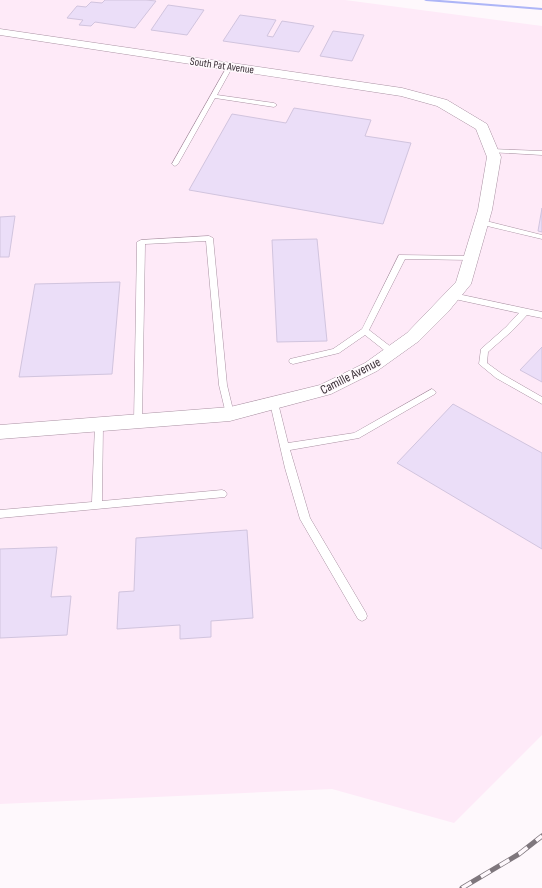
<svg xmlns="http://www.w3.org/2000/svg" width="542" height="888" font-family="'Sofia Sans Condensed',sans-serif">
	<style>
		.built { fill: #feeaf8 }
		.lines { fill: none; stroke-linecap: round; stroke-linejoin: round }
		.stream { fill: #adb5f7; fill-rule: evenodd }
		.building { fill: #ebdef8; stroke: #d1c4de }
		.service-casing { stroke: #aa92a3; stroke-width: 1 }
		.minor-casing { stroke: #aa92a3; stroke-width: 1 }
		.service { fill: #fff; fill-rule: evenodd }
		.minor { fill: #fff; fill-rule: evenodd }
		.rail-casing { stroke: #7f777d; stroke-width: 5 }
		.rail { stroke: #fef8fc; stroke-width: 3.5; stroke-dasharray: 11; stroke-linecap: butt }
		.labels { text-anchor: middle; stroke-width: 3; stroke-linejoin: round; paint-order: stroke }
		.far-street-label { font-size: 11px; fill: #392f36; stroke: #fef8fc }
		.street-label { font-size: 13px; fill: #392f36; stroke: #fef8fc }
	</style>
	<rect width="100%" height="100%" fill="#fef8fc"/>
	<path class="built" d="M0,0H345L542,26V735L454,823L332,789L0,804Z"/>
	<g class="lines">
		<path class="stream" d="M424,0H440L542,8V10L426,1Z"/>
	</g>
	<path class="building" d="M105,0H146L156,1L135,28L95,22L91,26L79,25L83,20L67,18L77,6L86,7L91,2L102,3Z
		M168,5L204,10L187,35L151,30Z
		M240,15L276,20L267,36L273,37L282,21L314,26L299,52L223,41Z
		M333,31L364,35L352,61L320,56Z
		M294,108L371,120L365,136L411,143L383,224L189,190L232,114L286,123Z
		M542,208V232L538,231Z
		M15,216L9,257H0V217Z
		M317,239L327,341L277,342L272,240Z
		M120,282L112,374L19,377L35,284Z
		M542,347V382L520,370Z
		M453,404L542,453V549L397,463Z
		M247,530L253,618L211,621V637L180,639V625L117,629L119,592L134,591L136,538Z
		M57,547L51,597L71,596L67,635L0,638V549Z"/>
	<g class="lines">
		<defs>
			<path id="service" d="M228,65L233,66L217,95L274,103L277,105L274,107L215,98L178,164L175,166L173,165L172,164Z
				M491,149L542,151V155L489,152V150Z
				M479,220H482L542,235V239L479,224Z
				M209,236L213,238L227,385L234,414L230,417L226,414L219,385L206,241L145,244L142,422L141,424H135L134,422L137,242L141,240Z
				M399,255L471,256L475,258L471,260L405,259L369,330L395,350L396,352L395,354H389L365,335L339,353L293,364L290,363L289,361L290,359L333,349L362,329Z
				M453,293L542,312V318L527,315L512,331L488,352L487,363L502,374L542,397V404L496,378L479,364L481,349L506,327L519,313L450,298L449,296L450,294Z
				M432,389L436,392L435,394L359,438L290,450L310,518L366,613L367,616L366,619L362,621L358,619L300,519L285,468L270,403L274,400L278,403L288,443L354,433Z
				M99,422L103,425L102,501L222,490L225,491L227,494L225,497L0,518V510L92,502L95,425Z"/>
			<path id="minor" d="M0,29L402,88L447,100L487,124L501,157L492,210L471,284L448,312L419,341L377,371L331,394L230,421L0,439V425L230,407L320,385L365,363L407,333L456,282L478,210L487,157L476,129L437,106L401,96L0,35Z"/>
		</defs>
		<use href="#service" class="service-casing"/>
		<use href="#minor" class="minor-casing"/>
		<use href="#service" class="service"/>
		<use href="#minor" class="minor"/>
		<defs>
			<path id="rail" d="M462,888L519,854L542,836"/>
		</defs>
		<use href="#rail" class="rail-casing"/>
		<use href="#rail" class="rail"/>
	</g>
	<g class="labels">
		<g class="far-street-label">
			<text transform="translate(222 65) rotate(8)" y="4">South Pat Avenue</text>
		</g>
		<g class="street-label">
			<text transform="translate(350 375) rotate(-27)" y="5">Camille Avenue</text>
		</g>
	</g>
</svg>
